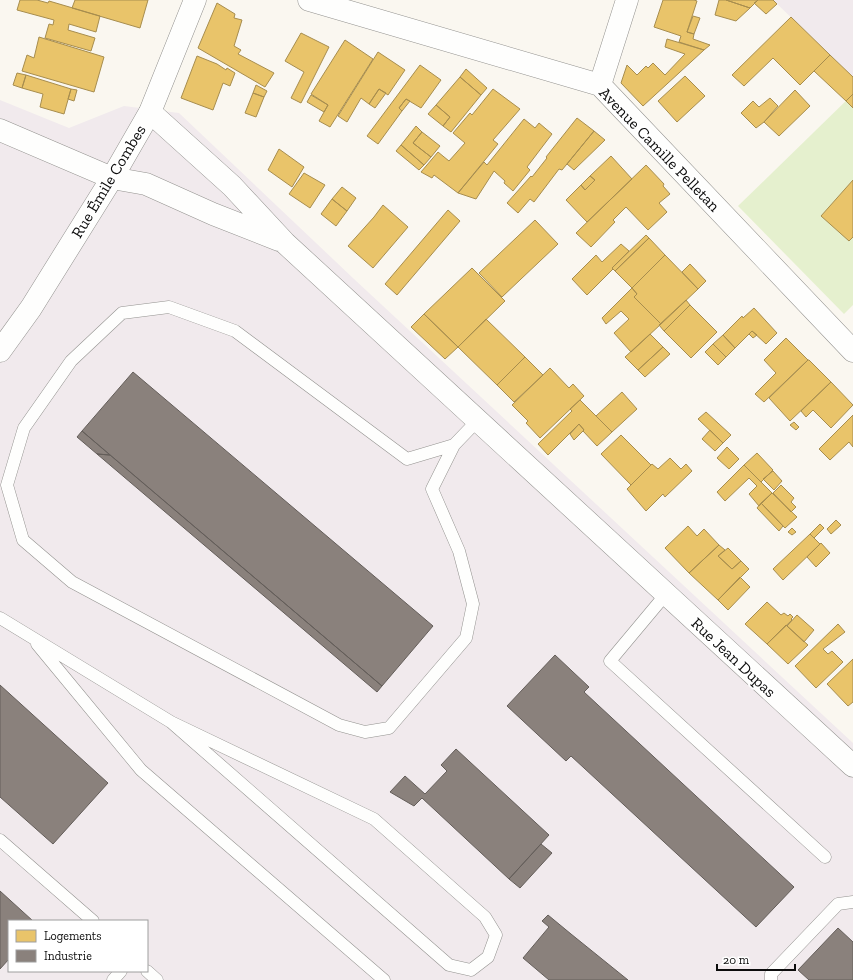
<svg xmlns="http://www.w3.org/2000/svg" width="853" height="980" font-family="'Zilla Slab',serif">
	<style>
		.industrial { fill: #f1eaed; fill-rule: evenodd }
		.green { fill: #e5f0ce }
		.homes { fill: #e9c46a; stroke: #a78d4e }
		.industry { fill: #8a817c; stroke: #645e5a }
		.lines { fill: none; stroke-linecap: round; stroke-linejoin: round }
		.service-casing { stroke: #93928f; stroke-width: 13 }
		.minor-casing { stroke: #93928f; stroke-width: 23 }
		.tertiary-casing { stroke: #93928f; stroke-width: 23 }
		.service { stroke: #fefefd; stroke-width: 12 }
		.minor { stroke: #fefefd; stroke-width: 22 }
		.tertiary { stroke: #fefefd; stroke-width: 22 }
		.labels { text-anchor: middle; stroke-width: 4; stroke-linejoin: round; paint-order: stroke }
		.street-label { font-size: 16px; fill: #0c0c0c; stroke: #fff }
	</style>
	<rect width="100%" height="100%" fill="#faf7f0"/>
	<path class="industrial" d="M773,0H853V77Z
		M0,100L69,128L124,106L179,113L354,279L853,743V980H0ZM9,921H147V971H9Z"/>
	<path class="green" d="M853,94V305L844,314L738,206Z"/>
	<path class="homes" d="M20,0H37L48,3L49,1L100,16L96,32L69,24L68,30L95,38L91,51L45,38L49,24L53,25L54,20L17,10Z
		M75,0H148L140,28L72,8Z
		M663,0H694L697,1L687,32L694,34L693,39L710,45L704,50L679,42L681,36L654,27Z
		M719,0H726L750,8L736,21L715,15Z
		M726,0H758L750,8Z
		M758,0H773L777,4L766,14L754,3Z
		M217,3L235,14L234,18L242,20L234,46L241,50L238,54L274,73L265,87L198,48Z
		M693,16L700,18L694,34L687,32Z
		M791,17L830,55L800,85L773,58L744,86L732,75Z
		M301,33L329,47L301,103L291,98L304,72L285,61Z
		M39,37L104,57L94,92L22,71L27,55L34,58Z
		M667,39L704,50L643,106L621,83L627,65L637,75L646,66L648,68L653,63L665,75L685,54L665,47Z
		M345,40L373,59L330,127L319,121L328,105L311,94Z
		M378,52L405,70L388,95L379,89L369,104L361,98L347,122L338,116Z
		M830,55L853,77V94L846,101L814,71Z
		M197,56L217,64L226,70L227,68L235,73L230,86L223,83L213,110L181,98Z
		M420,65L441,80L421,108L406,99L399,108L402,111L378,144L367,136Z
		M466,69L487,88L481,95L460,77Z
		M17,73L26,75L22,88L13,85Z
		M26,75L71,89L64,114L40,107L43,94L22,88Z
		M685,76L705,96L677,122L658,101Z
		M460,77L481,95L451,132L443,126L450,117L436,105Z
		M256,85L267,91L264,97L253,93Z
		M71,89L77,90L74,101L68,99Z
		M379,89L386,93L375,108L369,104Z
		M493,89L520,109L493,140L498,144L458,193L434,175L432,178L421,172L438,152L449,161L465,143L453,133L470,113L472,115Z
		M795,90L810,106L779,136L764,122Z
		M253,93L264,97L256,117L245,113Z
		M853,94V108L846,101Z
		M311,95L328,105L324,112L307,102Z
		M770,98L778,106L764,122L756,128L741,113L753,101L759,107Z
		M406,99L410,101L402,111L399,108Z
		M436,105L450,117L443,126L428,114Z
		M577,118L594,131L562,170L559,169L534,202L530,199L518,213L507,203L531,176L532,177L547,158L546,157Z
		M524,119L535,128L539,123L552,134L527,167L530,170L513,191L504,183L505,181L494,171L476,199L458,193L484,162L487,165Z
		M416,126L422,132L413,143L431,157L424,165L401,145Z
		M594,131L605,140L574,170L567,164Z
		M422,132L440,146L431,157L413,143Z
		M401,145L424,165L419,170L396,151Z
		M279,149L304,167L292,187L268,170Z
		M611,156L632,179L587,222L566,200L581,185L585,190L595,180L590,176Z
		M646,165L664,184L663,186L670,194L659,203L667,212L648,230L626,207L613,220L615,222L591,247L576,233Z
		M304,173L325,185L310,208L289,194Z
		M590,176L595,180L585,190L581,185Z
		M853,180V237L849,241L821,216Z
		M342,187L356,198L347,211L332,199Z
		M332,199L347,211L336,226L321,214Z
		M383,205L408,227L373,268L348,246L374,217Z
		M448,210L460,221L397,295L385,284Z
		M535,220L558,244L502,297L479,273Z
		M646,235L649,238L615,271L612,268Z
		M649,238L665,255L632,288L615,271Z
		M621,244L629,251L612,268L613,269L587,295L572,279L596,255L602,262Z
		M665,255L698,289L661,324L634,297L637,294L632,288Z
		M690,264L706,281L698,289L682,272Z
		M472,268L505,301L458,347L424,314Z
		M632,288L637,294L634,297L661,324L631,352L614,333L629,319L621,311L606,324L602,318Z
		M686,300L690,305L664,331L659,325Z
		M690,305L717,332L691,358L664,331Z
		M754,308L777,333L766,344L752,331L735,348L723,335L742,316L743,318Z
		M424,314L458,347L445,359L411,327Z
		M486,319L525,357L497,385L458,347Z
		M752,331L757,335L753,338L749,334Z
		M650,334L663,347L638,370L625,357Z
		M723,335L735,348L726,357L713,344Z
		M786,338L808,360L764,402L755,394L776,373L764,360Z
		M713,344L726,357L718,365L705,352Z
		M663,347L670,354L645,377L638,370Z
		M525,357L543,375L514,402L497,385Z
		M808,360H809L831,382L790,421L769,398Z
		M550,368L569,388L573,384L584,396L540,438L526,423L528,421L512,405Z
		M831,382L853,405L831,428L813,410L806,417L801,411Z
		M622,392L637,409L612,432L596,416Z
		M580,400L612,432L597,446L583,431L584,430L579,424L548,455L538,444L572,411L570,409Z
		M706,412L731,435L723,443L698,419Z
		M853,415V447L849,442L830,460L819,449Z
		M794,422L799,427L796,430L790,425Z
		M579,424L584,430L574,440L570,434Z
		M710,430L723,443L715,451L702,439Z
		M621,435L651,465L631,485L601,454Z
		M727,447L739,459L729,469L717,458Z
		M757,453L773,470L761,482L744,465Z
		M670,458L681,469L686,464L692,471L665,497L663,494L646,511L627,489L652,464L658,469Z
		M744,465L772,493L759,506L749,494L757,486L749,478L725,501L717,492Z
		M773,471L782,481L774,490L763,479Z
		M781,485L794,498L791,502L796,507L791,512L773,493Z
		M772,493L797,517L785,528L761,503Z
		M761,503L783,526L779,531L757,508Z
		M836,520L841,525L831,534L827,529Z
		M820,524L824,528L814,538L810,534Z
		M688,526L697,536L704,529L719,545L689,573L665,548Z
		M792,528L796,532L792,535L788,532Z
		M810,534L820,544L783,580L773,569Z
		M821,543L830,553L816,567L807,557Z
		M719,545L725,550L718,556L732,569L741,561L749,569L718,600L689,573Z
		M728,548L741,561L732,569L718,556Z
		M740,577L750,587L728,610L718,600Z
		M767,602L781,615L784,613L788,616L790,614L793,617L791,619L792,620L767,644L745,624Z
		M797,615L814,630L804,642L787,626Z
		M838,624L845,632L823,649L828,654L832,651L843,662L816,688L795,666Z
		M786,625L808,645L788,664L767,644Z
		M853,659V702L848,706L827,684Z"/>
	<path class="industry" d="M133,372L433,626L382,686L82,431Z
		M82,431L110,455L97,454L77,437Z
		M97,454L110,455L382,686L377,692Z
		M555,655L589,687L584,692L794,887L756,927L571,756L566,761L507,706Z
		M0,685L108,783L53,844L0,797Z
		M456,749L549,835L509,879L422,798L414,806L390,792L405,776L425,794L447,771L441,765Z
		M541,844L552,853L520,888L509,879Z
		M0,891L33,921H9V959L0,969Z
		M548,915L571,934L628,980H549L523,958L549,927L542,921Z
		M838,928L853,942V980H809L798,970Z"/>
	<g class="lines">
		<defs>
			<path id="service" d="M454,445L432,489L459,551L473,604L466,638L389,728L365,732L339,725L72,582L23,540L7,485L24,428L71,361L122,313L169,307L235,331L407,459L454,445L478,420
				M666,594L610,661L825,857
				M0,618L171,722L374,819L485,917L496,935L488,957L471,970L449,965L171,722
				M37,644L141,770L384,980
				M0,840L93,921
				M147,971L157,980
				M113,980L121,971
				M771,980V974L838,904L853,902"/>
			<path id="minor" d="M309,0L600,85L853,351
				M600,85L627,0
				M150,112L232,186L285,243L853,766
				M0,130L112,178L146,184L213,214L279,240"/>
			<path id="tertiary" d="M0,351L31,308L112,178L150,112L195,0"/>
		</defs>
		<use href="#service" class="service-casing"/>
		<use href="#minor" class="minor-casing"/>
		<use href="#tertiary" class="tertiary-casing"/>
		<use href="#service" class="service"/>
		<use href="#minor" class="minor"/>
		<use href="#tertiary" class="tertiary"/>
	</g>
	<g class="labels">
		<g class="street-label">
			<text transform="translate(660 149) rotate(46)" y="6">Avenue Camille Pelletan</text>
			<text transform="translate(108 181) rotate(-59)" y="6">Rue Émile Combes</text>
			<text transform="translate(734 657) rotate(43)" y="6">Rue Jean Dupas</text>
		</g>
	</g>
	<rect x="8" y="920" width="140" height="52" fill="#ffffff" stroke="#9e9e9e"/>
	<rect x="16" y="930" width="20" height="12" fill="#e9c46a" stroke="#9e9e9e"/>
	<text x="44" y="940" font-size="12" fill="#0c0c0c">Logements</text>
	<rect x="16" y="950" width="20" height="12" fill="#8a817c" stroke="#9e9e9e"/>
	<text x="44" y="960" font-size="12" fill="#0c0c0c">Industrie</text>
	<path d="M717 964v6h78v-6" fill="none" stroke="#0c0c0c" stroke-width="2"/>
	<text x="723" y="964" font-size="12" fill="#0c0c0c" stroke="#ffffff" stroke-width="3" paint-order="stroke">20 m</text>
</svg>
